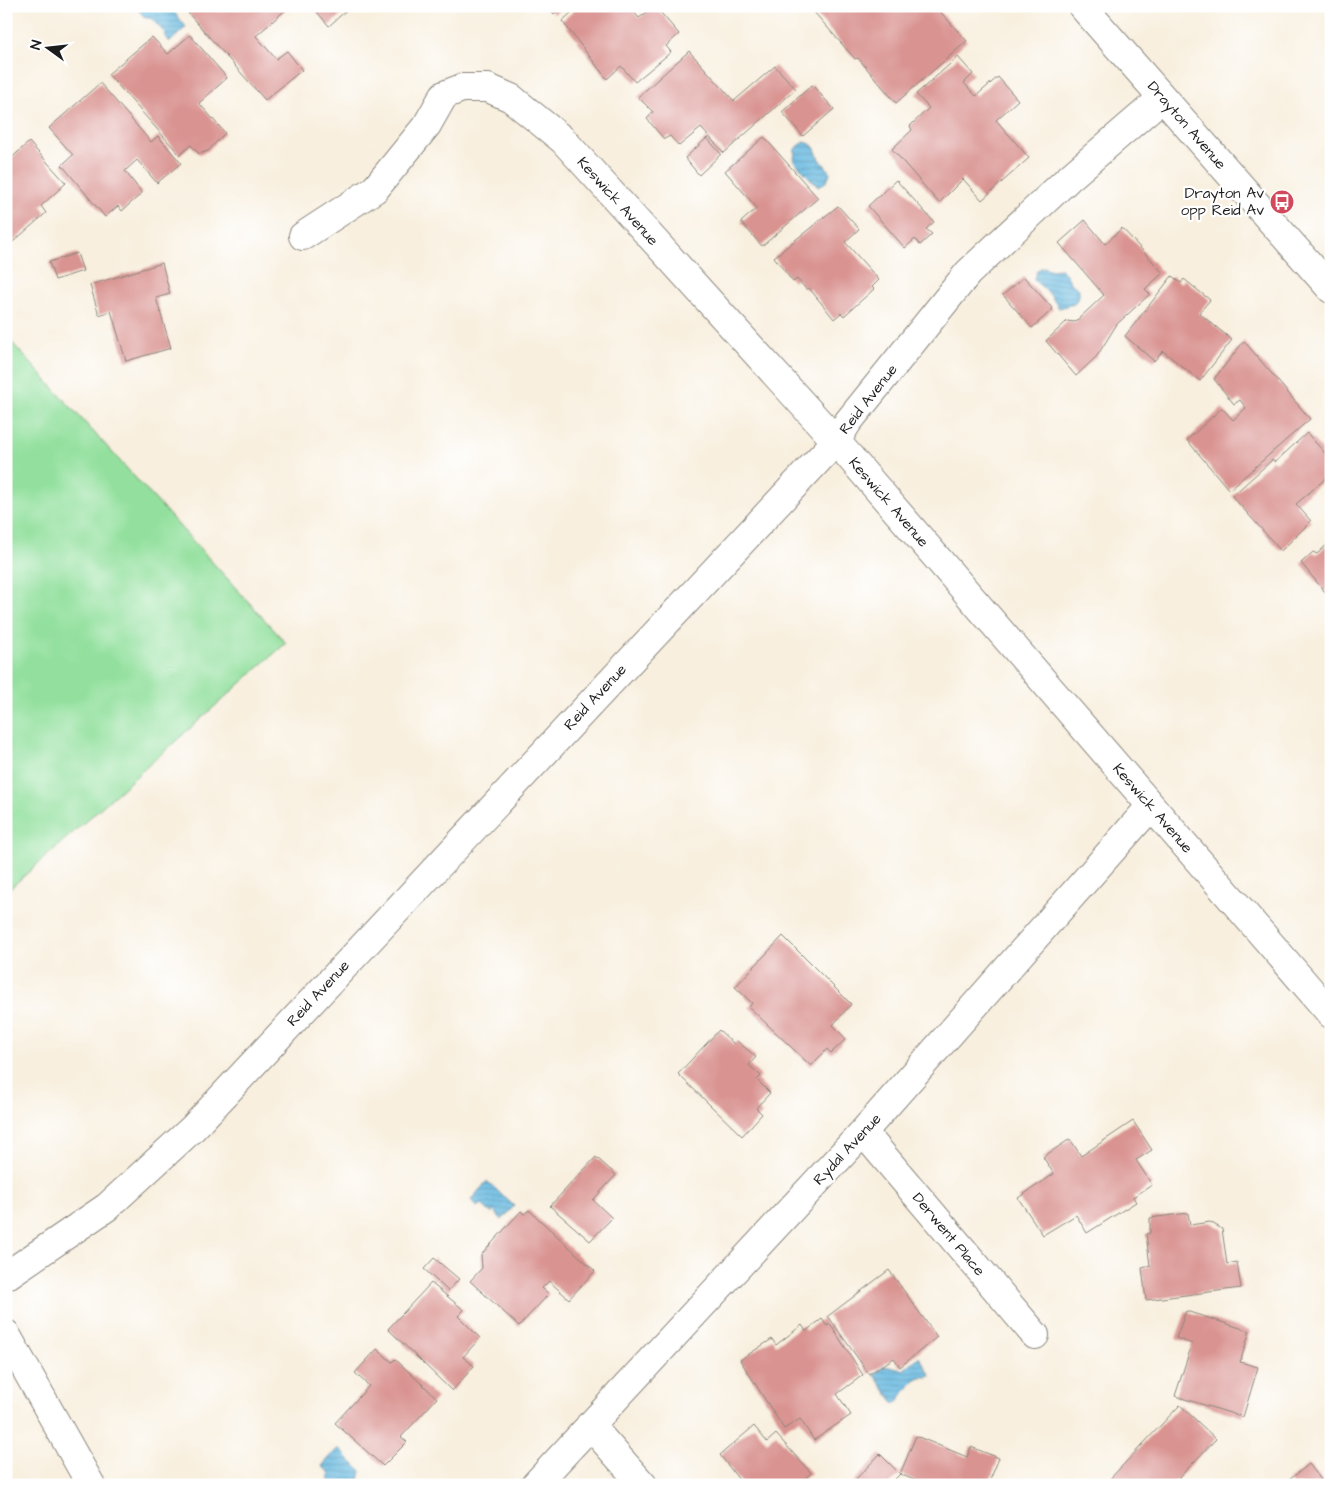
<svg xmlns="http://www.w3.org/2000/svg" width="1337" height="1491" font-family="'Architects Daughter',sans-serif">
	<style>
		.park { fill: #93e09e; stroke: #587e5d }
		.water { fill: url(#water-rules); stroke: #406a7e }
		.building { fill: #d99390 }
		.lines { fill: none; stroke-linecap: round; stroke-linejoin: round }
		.minor-casing { stroke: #8a867d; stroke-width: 30 }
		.minor { stroke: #fff; stroke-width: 28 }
		.labels { text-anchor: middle; stroke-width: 4.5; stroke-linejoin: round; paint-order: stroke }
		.street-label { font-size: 15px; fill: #1c1c1c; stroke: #fff }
		.poi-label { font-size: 15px; fill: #1c1c1c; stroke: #fff; text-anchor: end }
	</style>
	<defs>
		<pattern id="water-rules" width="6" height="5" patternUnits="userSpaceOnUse" patternTransform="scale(1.25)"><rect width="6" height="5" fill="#64b8e0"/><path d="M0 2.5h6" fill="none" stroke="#5295b5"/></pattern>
	</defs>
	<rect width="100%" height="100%" fill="#fff"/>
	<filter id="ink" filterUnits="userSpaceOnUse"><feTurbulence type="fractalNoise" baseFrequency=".02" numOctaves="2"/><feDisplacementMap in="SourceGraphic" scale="10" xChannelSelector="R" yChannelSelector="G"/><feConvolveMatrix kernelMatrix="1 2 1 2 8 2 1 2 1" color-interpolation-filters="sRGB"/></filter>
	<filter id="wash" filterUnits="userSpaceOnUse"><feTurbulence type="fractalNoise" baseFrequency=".0096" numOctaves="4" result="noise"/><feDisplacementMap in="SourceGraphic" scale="20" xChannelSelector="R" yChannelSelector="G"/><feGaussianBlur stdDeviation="1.12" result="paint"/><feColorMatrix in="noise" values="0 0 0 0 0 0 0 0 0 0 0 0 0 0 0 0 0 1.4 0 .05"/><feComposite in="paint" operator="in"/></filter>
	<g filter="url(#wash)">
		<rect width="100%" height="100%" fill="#f8efde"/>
		<path class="park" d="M6,336L286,643L6,892Z"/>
		<path class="water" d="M139,6H169L186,27L170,42L165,37V33L151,18H145L137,8Z
			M804,142C817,144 814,151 820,159C823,165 828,167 830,173L827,181L818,187L794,161L795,149Z
			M1044,267L1048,270L1061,269L1067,275L1070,283L1079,289V296L1074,304L1059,308L1049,293L1034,280C1035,272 1037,269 1044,267Z
			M487,1181L514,1206L502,1220L494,1211L491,1213L481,1204L477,1207L471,1200Z
			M919,1357L931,1376C927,1378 924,1376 920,1377C908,1382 904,1397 895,1404L874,1375L884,1366L903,1370Z
			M338,1448L361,1471L358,1485H328L330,1473L322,1466Z"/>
		<g id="blocks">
			<path class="building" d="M196,6H290L256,36L276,59L287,51L302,70L265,100L188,13Z
				M312,6H351L329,26Z
				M547,6H563L554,14Z
				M579,6H629L639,18L655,6L679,34L666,46L671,52L635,82L621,66L607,79L562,21Z
				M820,6H935L967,41L896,103L858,58L855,59L814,12Z
				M190,35L227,78L199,103L225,133L208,151L199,154L191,145L180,155L108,74L152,37L168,54Z
				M689,51L734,101L775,66L796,89L724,153L701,128L679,146L670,136L664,139L647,119L653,112L638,97Z
				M958,57L973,74L964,83L976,96L998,77L1018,100L996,120L1029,158L982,200L963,179L939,203L892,149L912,130L910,126L929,108L916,94Z
				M100,83L151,142L158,136L181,163L157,183L137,160L125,171L142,193L122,211L118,206L105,217L62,165L73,155L49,128Z
				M812,85L834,109L803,136L782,112Z
				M764,137L818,198L762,246L741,222L757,208L725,171Z
				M707,138L721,154L699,175L685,158Z
				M29,142L66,183L41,206L46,213L6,248V163Z
				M896,180L934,222L926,229L932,234L920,245L915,239L905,248L868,206Z
				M838,206L859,229L845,242L879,280L872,287L874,289L844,316L841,313L834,319L809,288L807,290L797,279L793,282L774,257Z
				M1085,220L1105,244L1122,228L1163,273L1145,289L1150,294L1117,324L1097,356L1076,376L1046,341L1067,321L1075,322L1104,295L1059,243Z
				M77,253L83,271L55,280L49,262Z
				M162,263L170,294L156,298L171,348L126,361L111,311L99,315L90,285Z
				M1172,276L1181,283L1184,279L1210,300L1199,313L1232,340L1200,381L1163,351L1154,361L1125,336Z
				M1024,277L1053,309L1032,328L1003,295Z
				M1244,341L1310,419L1229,490L1187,440L1222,408L1233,420L1246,408L1240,400L1234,404L1214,379Z
				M1307,433L1331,460V474L1296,504L1311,521L1281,551L1232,496L1272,460L1275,462Z
				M1331,541V599L1301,563L1313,552L1317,554Z
				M783,936L851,1004L833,1025L846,1039L831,1053L827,1049L811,1066L749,1007L752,1003L735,987Z
				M719,1030L734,1044L737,1041L756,1057L749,1065L761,1076L757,1080L770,1093L756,1108L762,1114L742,1136L678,1074Z
				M1133,1121L1152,1150L1136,1160L1152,1185L1133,1197L1136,1202L1087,1233L1076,1215L1043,1235L1018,1198L1054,1174L1043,1157L1070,1139L1081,1156Z
				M596,1157L616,1175L593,1200L612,1218L590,1241L550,1206Z
				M529,1210L595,1271L569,1299L549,1281L542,1288L549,1294L519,1326L470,1281L482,1268L481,1255L521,1211L524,1214Z
				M1188,1213L1190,1225L1210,1222L1222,1229L1227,1264L1237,1262L1241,1288L1146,1300L1142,1268L1150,1266L1146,1234L1150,1233V1218Z
				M434,1258L459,1279L448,1291L424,1269Z
				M889,1270L937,1337L900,1367L894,1358L869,1374L828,1316Z
				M431,1283L464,1310L458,1316L480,1338L463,1357L474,1366L452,1391L388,1329Z
				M1186,1311L1250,1331L1240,1362L1258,1367L1243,1417L1175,1396L1192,1344L1176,1338Z
				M822,1319L827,1326L830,1324L863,1375L837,1394L851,1415L814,1440L800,1419L784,1429L740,1360L772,1339L776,1345L802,1325L806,1331Z
				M377,1349L392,1362L395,1359L437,1398L401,1437L407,1442L383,1466L335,1423L369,1386L355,1373Z
				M1180,1405L1216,1439L1172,1485H1108L1106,1483Z
				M754,1426L767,1442L776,1434L811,1473L800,1483L802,1485H743L720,1455Z
				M916,1436L967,1457L971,1447L999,1458L988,1485H912L914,1480L900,1474L889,1485H857L854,1481L880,1454L900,1474Z
				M1309,1464L1325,1485H1292L1289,1480Z"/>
		</g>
	</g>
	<g filter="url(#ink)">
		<use href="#blocks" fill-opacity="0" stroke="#8a867d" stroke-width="1"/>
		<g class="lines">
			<defs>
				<path id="minor" d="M1082,6L1331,289
					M303,236L375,189L427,125L444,95L462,88H488L511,98L563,140L836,441L1331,1014
					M863,1132L1035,1335
					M6,1276L107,1207L193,1128L836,441L848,422L968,273L1068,179L1162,98
					M6,1334L91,1485
					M590,1425L643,1485
					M535,1485L863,1132L1151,806"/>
			</defs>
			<use href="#minor" class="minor-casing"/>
			<use href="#minor" class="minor"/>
		</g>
	</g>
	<defs>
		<symbol id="bus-disc" viewBox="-11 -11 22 22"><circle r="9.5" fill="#d1495b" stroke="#fff"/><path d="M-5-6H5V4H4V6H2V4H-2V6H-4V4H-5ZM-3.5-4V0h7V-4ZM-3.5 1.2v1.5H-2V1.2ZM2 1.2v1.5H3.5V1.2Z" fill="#fff"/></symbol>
	</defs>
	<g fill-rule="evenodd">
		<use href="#bus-disc" x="1268" y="188" width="28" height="28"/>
	</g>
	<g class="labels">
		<g class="street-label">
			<text transform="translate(1187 125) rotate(49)" y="5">Drayton Avenue</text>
			<text transform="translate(618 201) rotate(48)" y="5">Keswick Avenue</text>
			<text transform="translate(868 399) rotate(-52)" y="5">Reid Avenue</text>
			<text transform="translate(889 502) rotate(49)" y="5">Keswick Avenue</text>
			<text transform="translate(595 697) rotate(-47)" y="5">Reid Avenue</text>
			<text transform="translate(1153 808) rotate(49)" y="5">Keswick Avenue</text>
			<text transform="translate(318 993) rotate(-47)" y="5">Reid Avenue</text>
			<text transform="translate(847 1149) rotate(-47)" y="5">Rydal Avenue</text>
			<text transform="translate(949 1234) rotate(50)" y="5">Derwent Place</text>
		</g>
		<g class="poi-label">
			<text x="1264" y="198">Drayton Av<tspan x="1264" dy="17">opp Reid Av</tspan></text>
		</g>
	</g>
	<rect width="1337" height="1491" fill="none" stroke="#fff" stroke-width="25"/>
	<g transform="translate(48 48) rotate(285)" stroke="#ffffff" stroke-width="4" paint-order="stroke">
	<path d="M0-4L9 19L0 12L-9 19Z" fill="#1c1c1c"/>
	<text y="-8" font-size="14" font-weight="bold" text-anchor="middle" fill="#1c1c1c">N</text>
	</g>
</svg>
